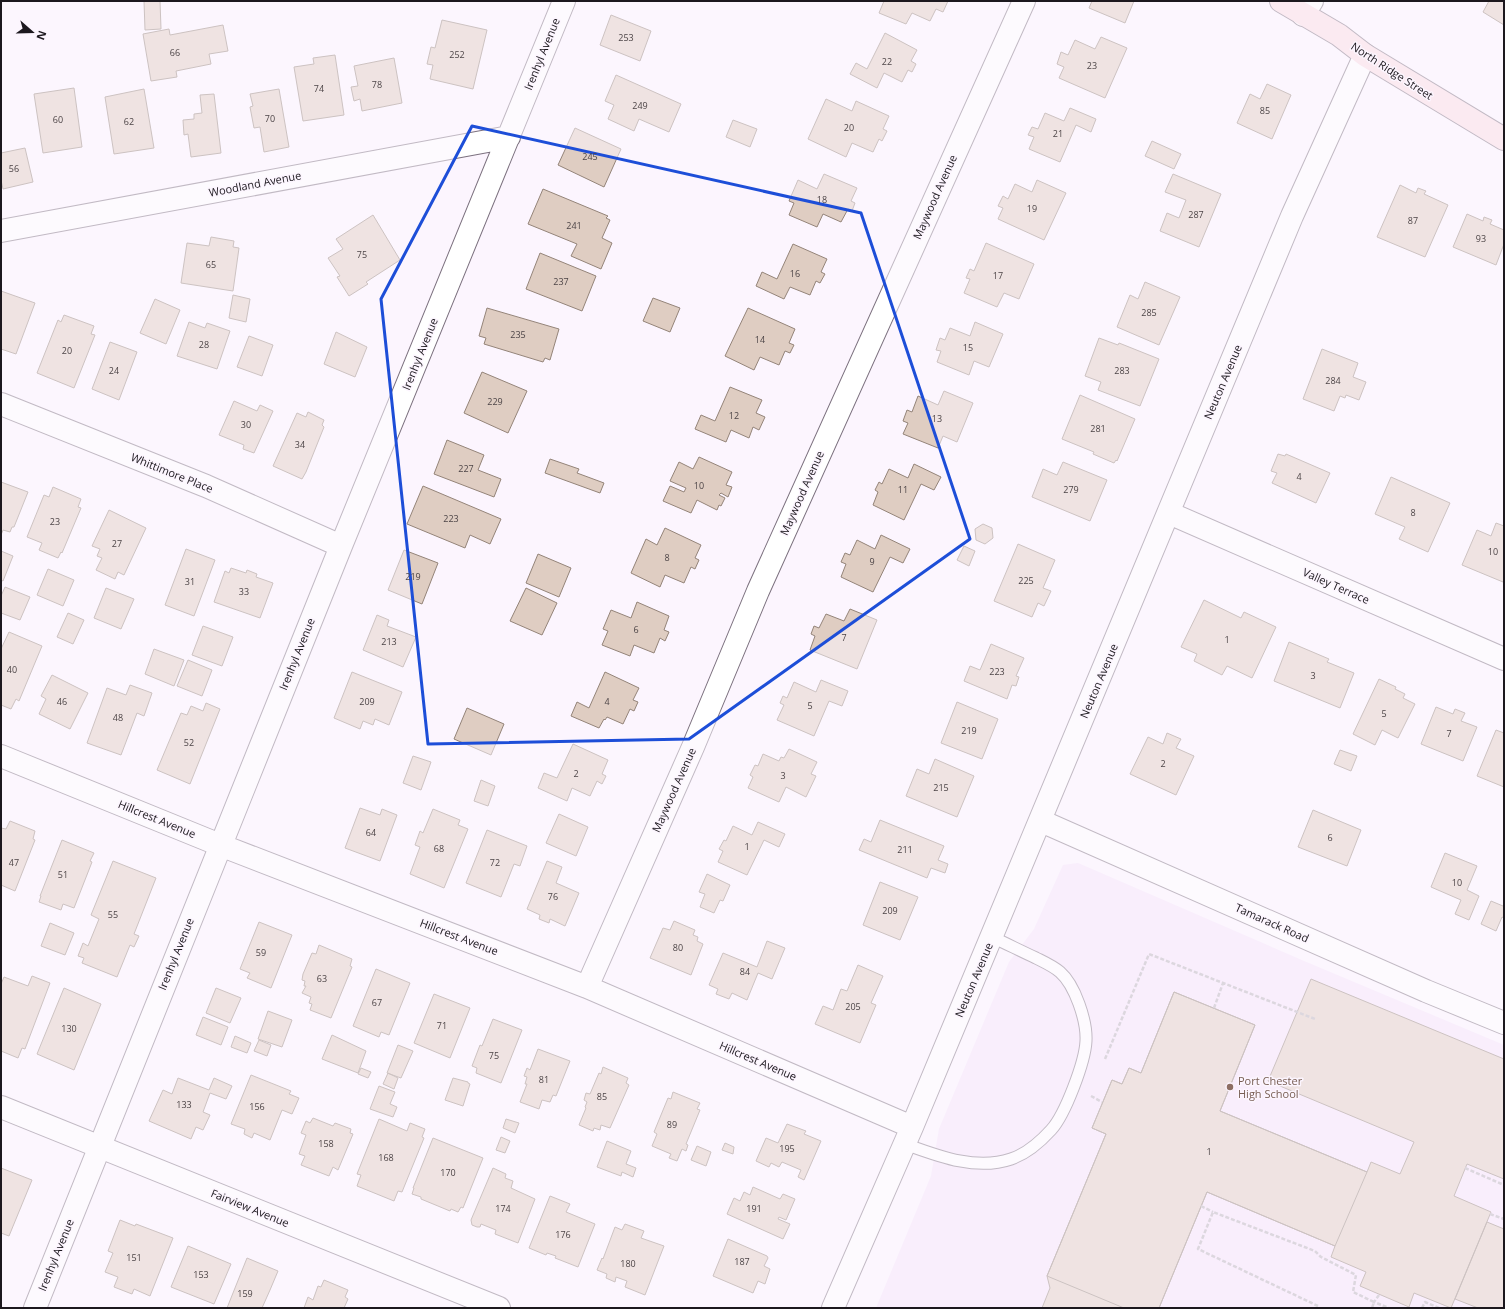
<svg xmlns="http://www.w3.org/2000/svg" width="1505" height="1309" font-family="'Open Sans',sans-serif">
	<style>
		.built { fill: #f6e4fb }
		.building { fill: #dfcdc2; stroke: #948479 }
		.lines { fill: none; stroke-linecap: round; stroke-linejoin: round }
		.lane-casing { stroke: #7c717f; stroke-width: 13 }
		.street-casing { stroke: #7c717f; stroke-width: 24 }
		.secondary-casing { stroke: #7c717f; stroke-width: 24 }
		.path { stroke: #b7b1b9; stroke-width: 2.5; stroke-dasharray: 4 2; stroke-linecap: butt }
		.lane { stroke: #fff; stroke-width: 11 }
		.street { stroke: #fff; stroke-width: 22 }
		.secondary { stroke: #fadbe3; stroke-width: 22 }
		.marked { fill: none; stroke: #1d4ed8; stroke-width: 3; stroke-linejoin: round }
		.education-dot { fill: #8d6e63; stroke: #fcf5fe; stroke-width: 1.5 }
		.labels { text-anchor: middle; stroke-width: 3; stroke-linejoin: round; paint-order: stroke }
		.number-label { font-size: 9px; fill: #4d4547 }
		.street-label { font-size: 11px; fill: #1c181e; stroke: #fcf5fe }
		.education-label { font-size: 11px; fill: #785e54; stroke: #fcf5fe; text-anchor: start }
	</style>
	<rect width="100%" height="100%" fill="#fcf5fe"/>
	<path class="built" d="M1078,863L1304,961L1504,1045V1308H876L931,1176L939,1129L1009,962L1034,929L1063,865Z"/>
	<path class="building" d="M144,1H160L161,29L145,30Z
		M884,1H948L943,12L936,9L930,21L912,13L906,24L879,13Z
		M1092,1H1134L1125,23L1089,8Z
		M1489,1H1504V25L1483,12Z
		M611,15L651,31L640,61L600,45Z
		M442,20L487,30L473,89L430,79L433,65L427,64L431,47L435,48Z
		M223,25L228,51L209,54L211,64L176,71L177,77L151,81L143,34L169,29L170,35Z
		M885,33L917,50L911,61L916,64L912,72L908,70L902,82L884,73L877,88L850,74L856,63L867,69Z
		M1101,37L1127,48L1105,98L1059,78L1064,67L1057,64L1061,52L1068,55L1075,40L1095,49Z
		M335,55L344,115L303,121L294,67L314,64L313,58Z
		M394,58L402,103L362,111L360,99L354,101L351,87L358,86L354,66Z
		M616,75L681,104L669,132L639,119L634,131L608,119L614,105L605,101Z
		M1267,84L1291,95L1272,139L1237,123L1250,94L1260,99Z
		M74,88L82,147L43,153L34,94Z
		M144,89L154,148L114,154L105,97Z
		M279,89L289,147L264,152L260,127L254,128L250,107L253,106L250,94Z
		M214,94L221,153L191,157L188,134L184,135L183,120L194,119V114L202,113L200,95Z
		M826,99L852,111L856,101L889,116L883,129L887,131L882,141L879,139L873,152L852,143L846,157L808,139Z
		M1070,108L1096,119L1091,132L1076,125L1060,162L1029,149L1034,137L1028,135L1032,127L1038,129L1045,113L1064,121Z
		M733,120L757,129L750,147L726,137Z
		M575,128L621,149L604,187L558,165Z
		M1152,141L1181,154L1174,169L1145,156Z
		M25,148L33,182L3,189L1,180V153Z
		M824,174L857,188L851,201L855,203L852,211L848,209L841,222L823,214L817,227L789,215L794,203L789,201L798,180L817,189Z
		M1173,174L1221,194L1199,247L1160,231L1167,213L1179,218L1186,200L1165,192Z
		M1037,180L1066,193L1044,240L998,219L1003,208L998,206L1003,196L1008,199L1015,184L1032,192Z
		M1400,185L1416,193L1418,188L1426,191L1424,194L1448,205L1425,257L1377,237Z
		M543,189L608,216L606,218L610,220L602,238L612,243L601,269L571,256L577,244L528,224Z
		M1467,214L1483,221L1484,217L1492,220L1490,224L1504,230V244L1496,265L1453,247Z
		M373,215L400,260L366,282L368,284L349,296L337,277L340,276L328,258L343,249L336,239Z
		M211,237L234,241L233,247L239,248L233,291L181,283L187,243L209,246Z
		M986,243L1034,264L1019,299L1004,293L997,307L964,293L970,279L966,278L970,269L974,271Z
		M793,244L827,259L821,272L825,274L820,283L816,281L810,295L790,287L784,299L756,286L762,272L777,279Z
		M540,253L596,276L582,311L526,289Z
		M1145,282L1180,297L1159,345L1117,327L1130,295L1138,299Z
		M1,291L35,303L16,354L1,349Z
		M233,295L250,299L246,322L229,318Z
		M653,298L680,308L670,332L643,321Z
		M155,299L180,310L166,344L140,333Z
		M487,308L559,329L550,360L545,358L543,362L484,344L486,338L479,336Z
		M748,308L795,329L789,343L794,345L790,353L785,351L779,365L760,357L754,370L725,356Z
		M64,315L94,326L91,334L95,335L74,388L37,373L58,320L61,322Z
		M189,322L205,328L207,323L230,331L217,369L177,356Z
		M975,322L1003,334L989,367L974,361L969,375L937,362L941,351L936,350L940,338L945,340L950,328L970,336Z
		M336,332L367,347L355,377L324,364Z
		M249,336L273,345L262,376L237,367Z
		M1099,338L1118,345L1119,343L1159,359L1140,406L1098,390L1101,382L1085,376Z
		M110,342L137,352L119,400L92,389Z
		M1322,349L1358,363L1353,377L1366,382L1359,400L1346,395L1345,398L1340,396L1334,411L1303,399Z
		M482,372L527,391L508,433L464,413Z
		M730,387L762,400L756,413L765,417L759,430L753,427L749,438L731,430L726,442L695,429L701,415L715,421Z
		M944,391L973,403L957,442L943,436L938,448L903,434L908,423L903,421L907,410L912,412L918,396L938,405Z
		M1080,395L1135,419L1117,461L1116,460L1114,463L1093,454L1094,452L1062,439Z
		M234,401L257,411L260,405L273,411L254,453L243,449L244,445L219,435Z
		M308,412L324,420L322,425L324,427L306,472L302,479L273,466L297,413L306,417Z
		M447,440L484,455L478,470L501,479L494,497L434,474Z
		M1278,454L1285,456L1286,454L1330,473L1316,503L1272,483L1277,473L1271,471Z
		M699,457L732,472L726,485L732,487L728,497L721,493L719,495L725,498L721,506L719,505L717,510L697,500L691,513L663,501L670,486L684,492L686,488L670,481L679,462L693,469Z
		M550,459L579,469L577,473L604,483L600,493L545,473Z
		M1063,462L1107,480L1090,521L1032,497L1043,469L1057,475Z
		M914,464L941,477L934,490L921,484L904,520L873,505L878,492L875,490L879,482L882,484L889,469L908,478Z
		M1391,477L1450,503L1428,552L1399,539L1405,527L1375,514Z
		M1,482L28,492L14,527H12L10,532L3,530L1,535Z
		M423,486L501,519L490,544L470,535L465,548L407,524Z
		M53,487L81,499L78,507L81,508L62,553L61,552L58,558L39,550L42,543L27,537L44,495L49,497Z
		M109,510L146,528L124,575L118,572L115,579L96,570L102,558L97,556L100,549L92,546Z
		M1496,523L1504,526V579L1503,582L1462,565L1477,530L1491,536Z
		M983,524L992,528L993,538L985,544L976,540L975,529Z
		M665,528L701,545L695,558L699,560L695,569L691,567L684,583L665,575L660,587L631,573L646,539L657,545Z
		M881,535L910,549L903,563L890,557L873,592L841,577L846,564L841,562L845,553L850,555L857,540L875,549Z
		M1018,544L1055,560L1043,588L1051,591L1044,606L1038,603L1032,617L994,601Z
		M964,546L975,551L969,566L957,560Z
		M186,549L215,560L194,616L165,605Z
		M404,550L438,563L422,604L388,590Z
		M1,551L13,556L3,581L1,580Z
		M538,554L571,568L559,597L526,583Z
		M231,568L246,573L247,570L257,574L256,577L273,583L260,618L214,602L225,571L229,573Z
		M48,569L74,580L63,606L37,595Z
		M5,587L30,597L20,620L1,613V596Z
		M106,588L134,599L121,629L94,618Z
		M526,588L557,603L542,635L510,621Z
		M1204,600L1241,618L1244,612L1276,627L1252,678L1227,666L1222,675L1194,661L1197,654L1181,647Z
		M637,602L669,616L664,630L669,632L665,641L660,638L654,653L634,645L630,656L602,645L608,631L603,629L611,610L631,618Z
		M850,609L877,620L857,669L810,650L815,636L811,634L814,626L819,628L826,614L844,621Z
		M68,613L84,620L73,644L57,637Z
		M377,615L389,620L387,626L416,637L403,667L363,650Z
		M203,626L233,637L222,666L192,655Z
		M9,632L42,646L19,701L16,699L11,709L1,705V649Z
		M1289,642L1329,659L1327,662L1354,673L1340,708L1274,681Z
		M991,644L1024,658L1016,676L1019,677L1016,686L1012,685L1007,699L964,681L970,666L980,670Z
		M154,649L184,660L174,686L145,674Z
		M188,660L212,670L202,696L177,686Z
		M352,672L402,692L389,725L375,719L373,725L363,721L360,729L334,718Z
		M605,672L639,688L633,700L638,702L634,711L630,709L623,724L607,717L605,720L604,719L599,728L571,716L577,702L589,708Z
		M52,675L88,693L70,729L39,714L46,699L41,696Z
		M1379,679L1396,687L1395,689L1405,694L1403,698L1415,704L1398,738L1382,730L1375,745L1353,734Z
		M821,680L848,691L842,706L829,701L814,736L777,720L784,705L780,703L783,696L787,698L794,682L816,692Z
		M130,685L152,693L144,716L137,713L121,755L87,743L107,688L126,695Z
		M957,702L998,719L982,759L941,743Z
		M206,703L220,709L190,784L157,770L181,713L187,715L191,706L203,711Z
		M1436,707L1453,714L1455,709L1465,713L1461,721L1477,727L1463,761L1421,744Z
		M467,708L504,724L491,755L454,739Z
		M1496,730L1504,733V787L1477,776Z
		M1167,733L1181,739L1176,748L1194,756L1176,795L1130,774L1148,737L1163,744Z
		M573,744L608,760L602,774L606,776L602,784L597,781L590,796L572,788L567,801L538,788L544,773L557,778Z
		M789,749L817,762L811,774L816,776L806,797L786,787L779,802L748,788L753,777L750,775L755,765L758,766L763,754L779,761L781,757L784,758Z
		M1340,750L1357,756L1351,771L1334,764Z
		M413,756L431,762L421,790L403,783Z
		M935,759L974,776L957,817L906,796L917,769L929,774Z
		M481,780L495,786L488,806L474,801Z
		M360,808L380,815L382,809L397,815L380,861L345,848Z
		M433,809L460,820L458,825L468,829L444,888L410,874L420,847L415,845L420,831L423,833Z
		M1313,810L1361,830L1347,866L1298,847Z
		M559,814L588,827L576,856L546,843Z
		M880,820L944,846L938,860L948,864L945,873L931,868L927,878L859,850L864,839L871,842Z
		M10,821L35,831L33,839L35,840L15,891L1,885V828L6,829Z
		M758,822L785,834L779,847L764,840L747,875L718,862L723,851L719,849L724,840L726,841L733,826L752,835Z
		M487,830L527,846L520,866L514,864L501,897L466,883Z
		M62,840L94,853L90,861L92,862L74,908L63,904L61,910L39,902L41,896H40Z
		M1445,853L1477,866L1467,890L1479,896L1469,920L1455,914L1461,900L1431,887Z
		M113,861L156,878L134,934L139,936L134,947L130,945L117,977L82,963L84,958L78,956L83,943L88,946L99,919L91,915Z
		M547,861L562,867L556,883L579,893L565,926L550,919L549,923L539,919L540,915L527,909Z
		M707,874L730,885L723,901L720,900L714,913L700,907L705,894L699,892Z
		M880,882L918,897L900,940L863,925Z
		M1491,901L1503,906L1504,905V918L1502,917L1496,931L1481,924Z
		M674,921L695,930L693,935L698,937L697,941L703,944L691,975L650,958L663,928L670,930Z
		M259,922L292,935L271,988L247,978L250,973L240,969Z
		M50,923L74,933L65,955L41,946Z
		M767,941L785,948L772,979L758,973L747,1000L732,993L729,999L716,994L718,989L709,985L723,953L757,967Z
		M319,945L352,959L350,966L352,967L331,1018L310,1010L312,1004L309,1003L311,997L302,993L306,986H304L305,981L302,980L303,974L312,953L316,954Z
		M858,965L883,976L871,1003L876,1005L860,1043L815,1024L823,1006L833,1010L841,989L847,991Z
		M376,969L410,983L389,1035L381,1032L379,1037L353,1026Z
		M32,976L50,983L25,1049L22,1048L18,1058L1,1051V984L4,977L28,986Z
		M1311,979L1504,1059V1179L1467,1164L1454,1196L1491,1212L1451,1308L1414,1293L1409,1307L1360,1286L1366,1272L1331,1257L1335,1246L1207,1192L1159,1308H1124L1047,1276L1106,1134L1092,1128L1112,1080L1122,1084L1129,1068L1141,1073L1174,992L1255,1025L1220,1111L1367,1172L1371,1162L1400,1174L1414,1142L1268,1081Z
		M64,988L101,1004L74,1070L37,1054Z
		M216,988L241,998L230,1023L206,1013Z
		M1174,992L1255,1025L1220,1111L1367,1172L1335,1246L1207,1192L1159,1308H1042L1050,1288L1047,1276L1106,1134L1092,1128L1112,1080L1122,1084L1129,1068L1141,1073Z
		M434,994L470,1008L450,1058L414,1043Z
		M268,1011L292,1020L282,1047L258,1039Z
		M203,1017L228,1027L221,1045L196,1035Z
		M493,1019L522,1030L501,1083L476,1073L477,1068L472,1066L480,1045L482,1046Z
		M332,1035L366,1051L358,1073L322,1059Z
		M235,1036L251,1043L247,1053L231,1047Z
		M259,1040L271,1045L267,1056L254,1051Z
		M398,1045L413,1051L401,1078L387,1073Z
		M538,1049L570,1061L556,1096L553,1095L550,1102L542,1100L539,1109L520,1102L527,1084H525L527,1077L524,1076L527,1068L530,1070Z
		M603,1067L628,1078L626,1083L629,1085L610,1128L601,1125L600,1130L594,1128L593,1131L579,1125L586,1108L585,1107L587,1102L584,1100L586,1093L590,1094L599,1073L601,1074Z
		M361,1068L371,1072L368,1078L358,1074Z
		M388,1073L398,1078L394,1089L383,1084Z
		M251,1075L291,1091L289,1094L299,1098L292,1114L282,1110L270,1140L254,1133L252,1138L244,1134L245,1129L231,1124Z
		M178,1078L209,1090L214,1078L232,1086L226,1099L210,1093L203,1112L210,1115L203,1130L196,1127L191,1139L149,1121L163,1090L172,1094Z
		M453,1078L468,1082V1083L470,1084L463,1106L445,1100Z
		M379,1086L395,1092L390,1104L397,1107L393,1117L370,1109Z
		M673,1092L700,1103L697,1109L700,1110L686,1144L688,1145L686,1151L682,1149L677,1161L669,1158L671,1154L652,1146L657,1134L654,1132L668,1098L671,1099Z
		M313,1118L333,1126L335,1123L351,1129L350,1133L353,1134L338,1170L333,1167L329,1176L301,1165L305,1156L299,1154L306,1135L301,1133L306,1121L310,1123Z
		M379,1119L407,1131L410,1123L425,1129L422,1137L424,1138L402,1192L398,1191L394,1201L357,1186L361,1175L357,1174Z
		M506,1119L519,1123L515,1133L503,1128Z
		M787,1124L806,1131L804,1134L821,1141L804,1180L798,1177L801,1170L782,1162L779,1167L771,1163L769,1167L756,1161L766,1138L778,1143Z
		M501,1137L510,1141L505,1153L496,1150Z
		M433,1138L483,1158L463,1208L461,1207L458,1212L451,1209L450,1211L421,1199V1197L412,1194L414,1188H413Z
		M607,1141L631,1151L626,1164L636,1168L633,1177L622,1172L621,1176L597,1167Z
		M725,1143L734,1147L733,1154L722,1150Z
		M697,1146L711,1152L706,1166L691,1160Z
		M1,1168L32,1180L9,1236L1,1233Z
		M493,1168L506,1174L505,1178L513,1181L511,1188L535,1199L518,1243L495,1234L496,1230L481,1224L480,1227H477L472,1225L471,1220Z
		M753,1187L780,1199L783,1194L795,1199L786,1220L779,1217L778,1219L790,1224L783,1239L727,1214L734,1198L740,1201L744,1192L750,1195Z
		M550,1196L570,1204L566,1212L595,1224L578,1267L555,1258L556,1256L547,1253L546,1255L529,1248Z
		M120,1220L135,1226L136,1224L173,1238L150,1296L134,1289L132,1294L114,1287L118,1277L105,1272L113,1253L108,1251Z
		M1487,1222L1504,1229V1308H1478L1455,1299Z
		M625,1224L644,1231L641,1238L664,1246L645,1295L625,1287L627,1281L616,1277L615,1282L606,1278L607,1274L597,1270L602,1258L603,1259L615,1227L622,1230Z
		M728,1239L767,1256L768,1258L764,1266L770,1269L765,1284L758,1281L753,1293L713,1276Z
		M188,1246L231,1264L214,1304L171,1287Z
		M247,1258L278,1271L270,1290L262,1308H227Z
		M324,1280L348,1290L345,1297L348,1299L344,1308H304L308,1297L313,1300L318,1286L321,1287Z"/>
	<g class="lines">
		<defs>
			<path id="lane" d="M905,1144C938,1156 976,1171 1011,1159C1026,1154 1041,1141 1051,1130C1065,1115 1085,1062 1086,1041C1087,1021 1075,985 1060,972C1053,966 1044,962 1036,958C1021,951 1007,944 992,937"/>
			<path id="street" d="M1303,15L1312,1
				M1,231L509,137
				M1,404L206,486L341,546
				M1169,513L1504,659
				M1,756L220,845L587,987L912,1127
				M1041,821L1426,991L1504,1023
				M587,987L693,747L758,591L1024,1
				M1,1107L499,1308
				M35,1308L341,546L564,1
				M833,1308L912,1127L1292,216L1365,55"/>
			<path id="secondary" d="M1281,1L1339,35L1365,55L1504,139"/>
		</defs>
		<use href="#lane" class="lane-casing"/>
		<use href="#street" class="street-casing"/>
		<use href="#secondary" class="secondary-casing"/>
		<path class="path" d="M1214,1008L1223,983
			M1105,1059L1149,954L1315,1019
			M1091,1096L1102,1102
			M1465,1168L1504,1185
			M1201,1206L1213,1212
			M1490,1214L1504,1219
			M1379,1295L1374,1302L1389,1308
			M1318,1306L1198,1249L1213,1212L1315,1251L1321,1257L1356,1275L1353,1292L1374,1302L1372,1308
			M1422,1308L1425,1302L1439,1308"/>
		<use href="#lane" class="lane"/>
		<use href="#street" class="street"/>
		<use href="#secondary" class="secondary"/>
	</g>
	<path d="M0 0H1505V1309H0ZM472,126L861,213L970,539L689,739L428,744L381,299Z" fill="#fcf5fe" fill-opacity=".55" fill-rule="evenodd"/>
	<path class="marked" d="M472,126L861,213L970,539L689,739L428,744L381,299Z"/>
	<circle class="education-dot" cx="1230" cy="1087" r="4"/>
	<g class="labels">
		<g class="number-label">
			<text x="626" y="41">253</text>
			<text x="175" y="56">66</text>
			<text x="457" y="58">252</text>
			<text x="887" y="65">22</text>
			<text x="1092" y="69">23</text>
			<text x="377" y="88">78</text>
			<text x="319" y="92">74</text>
			<text x="640" y="109">249</text>
			<text x="1265" y="114">85</text>
			<text x="270" y="122">70</text>
			<text x="58" y="123">60</text>
			<text x="129" y="125">62</text>
			<text x="849" y="131">20</text>
			<text x="1058" y="137">21</text>
			<text x="590" y="160">245</text>
			<text x="14" y="172">56</text>
			<text x="822" y="203">18</text>
			<text x="1032" y="212">19</text>
			<text x="1196" y="218">287</text>
			<text x="1413" y="224">87</text>
			<text x="574" y="229">241</text>
			<text x="1481" y="242">93</text>
			<text x="362" y="258">75</text>
			<text x="211" y="268">65</text>
			<text x="795" y="277">16</text>
			<text x="998" y="279">17</text>
			<text x="561" y="285">237</text>
			<text x="1149" y="316">285</text>
			<text x="518" y="338">235</text>
			<text x="760" y="343">14</text>
			<text x="204" y="348">28</text>
			<text x="968" y="351">15</text>
			<text x="67" y="354">20</text>
			<text x="114" y="374">24</text>
			<text x="1122" y="374">283</text>
			<text x="1333" y="384">284</text>
			<text x="495" y="405">229</text>
			<text x="734" y="419">12</text>
			<text x="937" y="422">13</text>
			<text x="246" y="428">30</text>
			<text x="1098" y="432">281</text>
			<text x="300" y="448">34</text>
			<text x="466" y="472">227</text>
			<text x="1299" y="480">4</text>
			<text x="699" y="489">10</text>
			<text x="903" y="493">11</text>
			<text x="1071" y="493">279</text>
			<text x="1413" y="516">8</text>
			<text x="451" y="522">223</text>
			<text x="55" y="525">23</text>
			<text x="117" y="547">27</text>
			<text x="1493" y="555">10</text>
			<text x="667" y="561">8</text>
			<text x="872" y="565">9</text>
			<text x="413" y="580">219</text>
			<text x="1026" y="584">225</text>
			<text x="190" y="585">31</text>
			<text x="244" y="595">33</text>
			<text x="636" y="633">6</text>
			<text x="844" y="641">7</text>
			<text x="1227" y="643">1</text>
			<text x="389" y="645">213</text>
			<text x="12" y="673">40</text>
			<text x="997" y="675">223</text>
			<text x="1313" y="679">3</text>
			<text x="62" y="705">46</text>
			<text x="367" y="705">209</text>
			<text x="607" y="705">4</text>
			<text x="810" y="709">5</text>
			<text x="1384" y="717">5</text>
			<text x="118" y="721">48</text>
			<text x="969" y="734">219</text>
			<text x="1449" y="737">7</text>
			<text x="189" y="746">52</text>
			<text x="1163" y="767">2</text>
			<text x="576" y="777">2</text>
			<text x="783" y="779">3</text>
			<text x="941" y="791">215</text>
			<text x="371" y="836">64</text>
			<text x="1330" y="841">6</text>
			<text x="747" y="850">1</text>
			<text x="439" y="852">68</text>
			<text x="905" y="853">211</text>
			<text x="14" y="866">47</text>
			<text x="495" y="866">72</text>
			<text x="63" y="878">51</text>
			<text x="1457" y="886">10</text>
			<text x="553" y="900">76</text>
			<text x="890" y="914">209</text>
			<text x="113" y="918">55</text>
			<text x="678" y="951">80</text>
			<text x="261" y="956">59</text>
			<text x="745" y="975">84</text>
			<text x="322" y="982">63</text>
			<text x="377" y="1006">67</text>
			<text x="853" y="1010">205</text>
			<text x="442" y="1029">71</text>
			<text x="69" y="1032">130</text>
			<text x="494" y="1059">75</text>
			<text x="544" y="1083">81</text>
			<text x="602" y="1100">85</text>
			<text x="184" y="1108">133</text>
			<text x="257" y="1110">156</text>
			<text x="672" y="1128">89</text>
			<text x="326" y="1147">158</text>
			<text x="787" y="1152">195</text>
			<text x="1209" y="1155">1</text>
			<text x="386" y="1161">168</text>
			<text x="448" y="1176">170</text>
			<text x="503" y="1212">174</text>
			<text x="754" y="1212">191</text>
			<text x="563" y="1238">176</text>
			<text x="134" y="1261">151</text>
			<text x="742" y="1265">187</text>
			<text x="628" y="1267">180</text>
			<text x="201" y="1278">153</text>
			<text x="245" y="1297">159</text>
		</g>
		<g class="street-label">
			<text transform="translate(542 54) rotate(-68)" y="4">Irenhyl Avenue</text>
			<text transform="translate(1392 71) rotate(33)" y="4">North Ridge Street</text>
			<text transform="translate(255 184) rotate(-11)" y="4">Woodland Avenue</text>
			<text transform="translate(935 197) rotate(-66)" y="4">Maywood Avenue</text>
			<text transform="translate(420 354) rotate(-68)" y="4">Irenhyl Avenue</text>
			<text transform="translate(1223 382) rotate(-67)" y="4">Neuton Avenue</text>
			<text transform="translate(172 473) rotate(22)" y="4">Whittimore Place</text>
			<text transform="translate(802 493) rotate(-66)" y="4">Maywood Avenue</text>
			<text transform="translate(1336 586) rotate(24)" y="4">Valley Terrace</text>
			<text transform="translate(297 654) rotate(-68)" y="4">Irenhyl Avenue</text>
			<text transform="translate(1099 681) rotate(-67)" y="4">Neuton Avenue</text>
			<text transform="translate(674 790) rotate(-66)" y="4">Maywood Avenue</text>
			<text transform="translate(157 819) rotate(22)" y="4">Hillcrest Avenue</text>
			<text transform="translate(1272 923) rotate(24)" y="4">Tamarack Road</text>
			<text transform="translate(459 937) rotate(21)" y="4">Hillcrest Avenue</text>
			<text transform="translate(176 954) rotate(-68)" y="4">Irenhyl Avenue</text>
			<text transform="translate(974 980) rotate(-67)" y="4">Neuton Avenue</text>
			<text transform="translate(758 1061) rotate(23)" y="4">Hillcrest Avenue</text>
			<text transform="translate(250 1208) rotate(22)" y="4">Fairview Avenue</text>
			<text transform="translate(56 1255) rotate(-68)" y="4">Irenhyl Avenue</text>
		</g>
		<g class="education-label">
			<text x="1238" y="1085">Port Chester<tspan x="1238" dy="13">High School</tspan></text>
		</g>
	</g>
	<rect width="1505" height="1309" fill="none" stroke="#1c181e" stroke-width="4"/>
	<g transform="translate(32 32) rotate(110)" stroke="#fcf5fe" stroke-width="3" paint-order="stroke">
	<path d="M0-3L7 15L0 10L-7 15Z" fill="#1c181e"/>
	<text y="-6" font-size="11" font-weight="bold" text-anchor="middle" fill="#1c181e">N</text>
	</g>
</svg>
